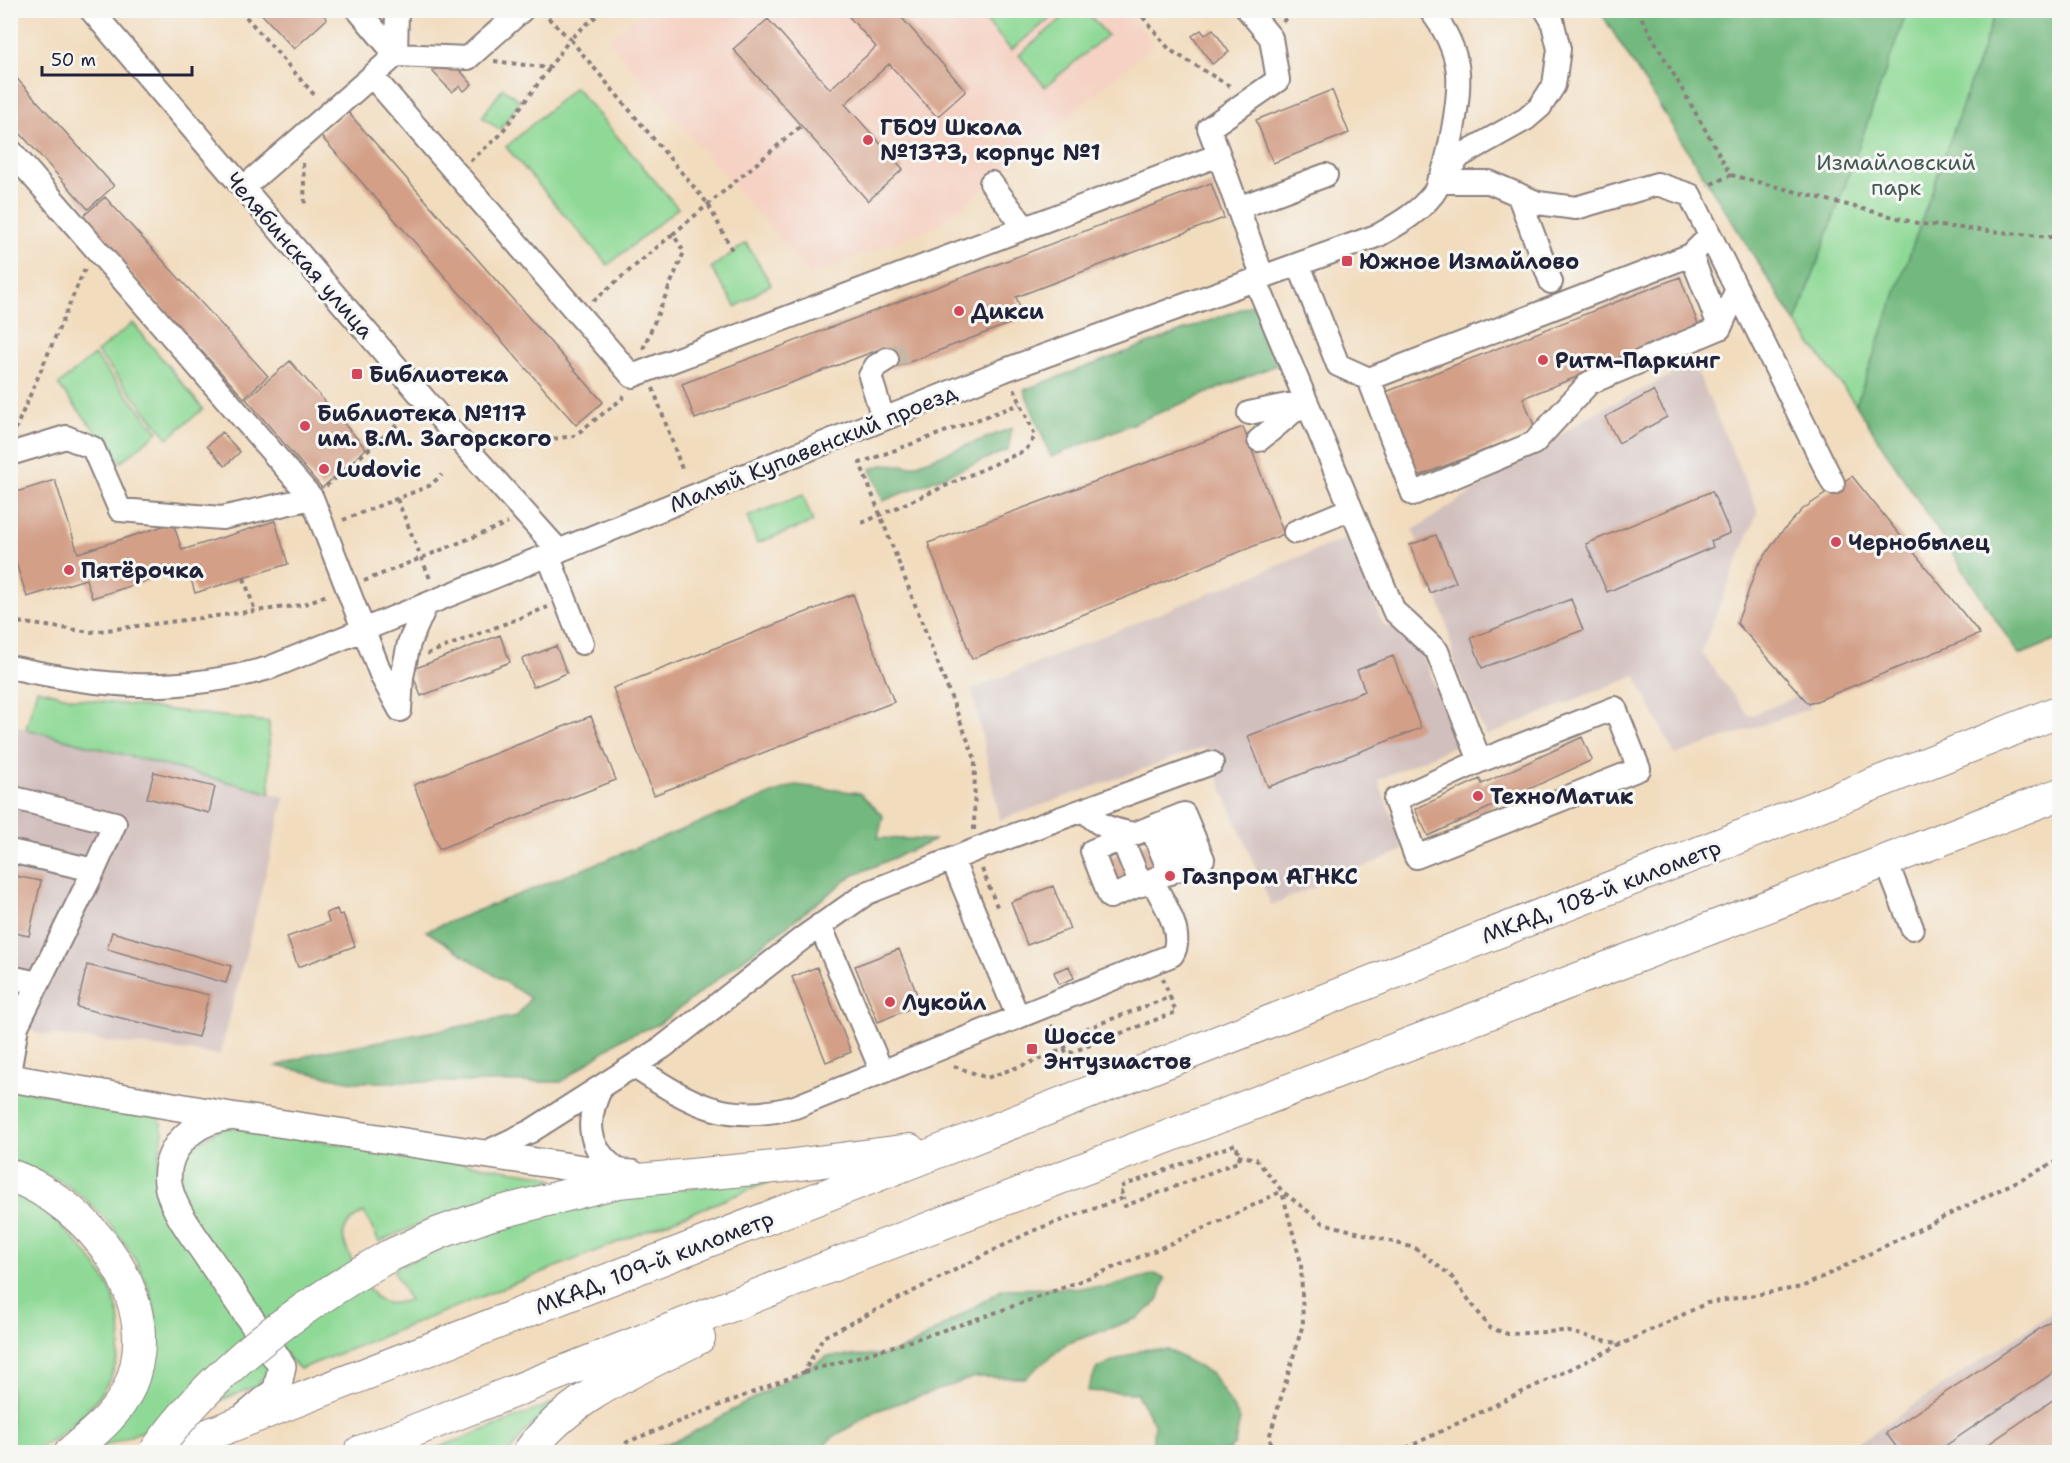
<svg xmlns="http://www.w3.org/2000/svg" width="2070" height="1463" font-family="'Shantell Sans',sans-serif">
	<style>
		.built { fill: #f5d2c3 }
		.industrial { fill: #d1bfbd }
		.green { fill: #8fd996; stroke: #587e68; stroke-width: 1.5 }
		.forest { fill: #73b97f; stroke: #4a6e5d; stroke-width: 1.5 }
		.building { fill: #d39f87 }
		.lines { fill: none; stroke-linecap: round; stroke-linejoin: round }
		.minor-tunnel { stroke: #c8b7a4; stroke-width: 22; stroke-dasharray: 22 11; stroke-linecap: butt }
		.minor-casing { stroke: #8a7f7c; stroke-width: 26 }
		.major-casing { stroke: #8a7f7c; stroke-width: 30 }
		.highway-casing { stroke: #8a7f7c; stroke-width: 34 }
		.path { stroke: #8a7f7c; stroke-width: 4; stroke-dasharray: 4.5 4.5; stroke-linecap: butt }
		.minor { stroke: #fff; stroke-width: 22 }
		.major { stroke: #fff; stroke-width: 27 }
		.highway { stroke: #fff; stroke-width: 32 }
		.highway-bridge-casing { stroke: #8a7f7c; stroke-width: 34; stroke-linecap: butt }
		.highway-bridge { stroke: #fff; stroke-width: 32 }
		.poi-dot { fill: #d1495b; stroke: #f6f6f2; stroke-width: 2 }
		.labels { text-anchor: middle; stroke-width: 6; stroke-linejoin: round; paint-order: stroke }
		.poi-label { font-size: 22px; font-weight: bold; fill: #22223b; stroke: #f6f6f2; text-anchor: start }
		.park-label { font-size: 22px; fill: #435956; stroke: #f6f6f2 }
		.street-label { font-size: 22px; fill: #22223b; stroke: #f6f6f2 }
	</style>
	<rect width="100%" height="100%" fill="#f6f6f2"/>
	<filter id="ink" filterUnits="userSpaceOnUse"><feTurbulence type="fractalNoise" baseFrequency=".0167" numOctaves="2"/><feDisplacementMap in="SourceGraphic" scale="12" xChannelSelector="R" yChannelSelector="G"/><feConvolveMatrix kernelMatrix="1 2 1 2 8 2 1 2 1" color-interpolation-filters="sRGB"/></filter>
	<filter id="wash" filterUnits="userSpaceOnUse"><feTurbulence type="fractalNoise" baseFrequency=".008" numOctaves="4" result="noise"/><feDisplacementMap in="SourceGraphic" scale="24" xChannelSelector="R" yChannelSelector="G"/><feGaussianBlur stdDeviation="1.35" result="paint"/><feColorMatrix in="noise" values="0 0 0 0 0 0 0 0 0 0 0 0 0 0 0 0 0 1.4 0 .05"/><feComposite in="paint" operator="in"/></filter>
	<g filter="url(#wash)">
		<rect width="100%" height="100%" fill="#f2dcbe"/>
		<path class="built" d="M1126,10L1154,44L972,199L936,226L810,275L608,40L642,11Z"/>
		<path class="industrial" d="M1694,364L1758,511L1701,652L1749,716L1801,695L1811,708L1675,755L1635,675L1486,736L1456,668L1446,621L1413,530L1591,415Z
			M1349,537L1384,626L1402,628L1418,644L1459,744L1378,780L1404,850L1271,905L1205,747L1000,820L972,689Z
			M11,725L285,797L220,1055L36,1033L28,1027L11,1025Z
			M2059,1308V1452H1844Z"/>
		<path class="green" d="M978,11H1059L1011,50Z
			M1071,11H1086L1107,35L1045,87L1019,55Z
			M1600,11H2059V639L2019,655L1856,405L1796,323Z
			M575,87L678,208L608,265L506,147Z
			M503,88L520,101L500,130L482,117Z
			M746,243L771,284L736,307L711,268Z
			M133,323L203,409L168,438L97,352Z
			M94,355L158,432L121,462L58,385Z
			M803,495L813,522L757,543L747,517Z
			M37,689L72,698L269,722L270,793L26,729Z
			M10,1088L159,1114L163,1133L157,1168L269,1371L257,1386L90,1452C107,1428 135,1396 148,1370C179,1308 122,1225 72,1189C54,1176 31,1168 11,1160Z
			M224,1126L542,1175L554,1180C493,1196 437,1215 379,1242L364,1212C355,1217 347,1222 344,1232C340,1245 369,1295 381,1301C389,1306 400,1302 409,1300L393,1269C425,1255 457,1240 490,1228C581,1197 679,1188 774,1180L300,1369L288,1357L187,1211L177,1166L185,1151Z
			M10,1194C34,1201 53,1218 70,1235C131,1295 142,1363 74,1423C53,1442 39,1452 11,1452Z
			M559,1401L524,1433L510,1452H427Z"/>
		<path class="forest" d="M1600,11H1907L1796,323Z
			M1996,11H2060L2059,639L2019,655L1856,405Z
			M1257,303L1281,363L1051,457L1024,390Z
			M1012,428L1008,450L883,501L871,469L885,464L912,466Z
			M795,785L860,793L883,816L878,838L935,840L852,876L659,1024L621,1039L561,1082H354L277,1066L315,1053L517,1016L530,998L426,931Z
			M1155,1274L1165,1279L1158,1301L1138,1318L1066,1344L1025,1378L975,1377L876,1411L833,1437L816,1452H642L685,1437L828,1356L885,1355L911,1346L1003,1289L1107,1287Z
			M1145,1349L1169,1350L1213,1375L1240,1419L1235,1444L1227,1452H1152L1154,1423L1136,1393L1087,1391L1097,1368Z"/>
		<g id="blocks">
			<path class="building" d="M258,10H319L327,19L294,49Z
				M843,10H895L966,91L937,117L889,64L845,104L903,169L868,201L733,49L768,19L830,89L876,47Z
				M1213,29L1229,52L1212,64L1192,36L1201,30L1205,35Z
				M449,58L472,84L464,91L460,86L452,92L433,72Z
				M10,71L114,186L88,209L10,122Z
				M1332,90L1349,133L1273,163L1256,120Z
				M347,111L603,402L576,425L320,135Z
				M1211,183L1224,218L1016,297L1024,318L891,369L883,348L695,419L682,384Z
				M105,197L268,376L244,398L81,218Z
				M1680,277L1700,329L1523,398L1536,430L1419,476L1386,392Z
				M290,361L366,449L322,488L246,399Z
				M1653,391L1667,417L1619,443L1605,417Z
				M1243,427L1284,534L972,659L928,543Z
				M222,432L240,452L225,466L207,446Z
				M1852,476L1980,634L1809,704L1737,623L1757,567L1779,535L1803,509Z
				M55,480L78,553L173,523L182,550L275,521L288,564L195,593L188,568L92,598L86,579L27,597L10,544V494Z
				M1712,491L1730,533L1711,541L1713,547L1607,592L1586,544Z
				M1436,535L1456,582L1430,593L1410,545Z
				M853,594L894,702L654,795L613,688Z
				M1571,599L1583,630L1482,668L1471,638Z
				M500,635L510,662L421,696L411,670Z
				M556,646L567,673L533,687L522,659Z
				M1393,656L1421,728L1268,787L1248,736L1365,691L1357,670Z
				M591,716L616,780L439,849L414,785Z
				M1582,737L1592,760L1428,836L1415,809L1480,779L1482,784Z
				M154,772L215,787L209,813L147,798Z
				M1183,828L1193,855L1105,891L1094,864Z
				M10,875L41,881L29,936L10,932Z
				M1053,886L1070,929L1027,945L1011,902Z
				M337,909L339,915L343,914L355,946L298,967L287,937L329,922L326,913Z
				M112,932L231,966L226,983L107,949Z
				M899,949L921,1004L878,1022L855,966Z
				M87,965L209,995L198,1037L77,1007Z
				M1069,966L1074,978L1059,984L1054,972Z
				M817,967L851,1052L826,1062L792,977Z
				M2060,1315V1368L1936,1452H1900L1886,1433Z
				M2060,1395V1452H1977Z"/>
		</g>
	</g>
	<g filter="url(#ink)">
		<use href="#blocks" fill-opacity="0" stroke="#8a7f7c" stroke-width="1.5"/>
		<g class="lines">
			<path class="minor-tunnel" d="M887,359L906,352"/>
			<defs>
				<path id="minor" d="M91,10L454,434L559,551
					M358,10L396,55
					M396,55L397,10
					M372,76L396,55L468,58L522,10
					M10,150L312,498L382,677L400,710
					M1219,155L1238,208
					M1445,174L1460,156L1526,119L1540,107L1554,85L1559,49L1552,20L1546,10
					M1438,182H1489L1538,203L1576,208L1657,184L1690,195L1833,483
					M991,183L1025,228
					M243,188L372,76L632,376L1219,155L1209,128L1278,80L1271,38L1248,10
					M1518,194L1551,282
					M1691,255L1720,328
					M1299,265L1338,365L1369,379L1691,255L1710,236
					M1263,278L1238,208L1326,175
					M1256,281L1394,611L1437,651L1480,761L1615,708L1639,769L1416,857L1395,800L1480,761
					M1369,379L1413,494L1534,443L1589,383L1720,328L1737,289
					M1249,413L1302,402
					M883,418L870,376L876,366L887,359
					M1259,440L1306,401
					M10,454L66,437L93,448L120,510L222,518L312,498
					M1295,532L1351,509
					M548,555L582,643
					M10,667C104,688 175,694 269,668L1005,370L1379,235C1400,223 1418,213 1433,194C1448,174 1460,98 1458,73C1456,50 1444,27 1430,10
					M400,710L402,677L409,643L426,605
					M10,797L115,823L94,870
					M1085,810C1098,827 1112,829 1133,834
					M1184,814L1203,859L1110,897L1092,851Z
					M1167,821L1186,866
					M1151,827L1170,873
					M1122,839L1141,885
					M10,851L94,870L17,1026L10,1068
					M952,859L1018,1017
					M1886,861L1912,928
					M820,925L882,1072
					M10,977L38,983
					M633,1066C692,1104 723,1125 795,1107L1172,955C1186,934 1162,900 1152,880
					M602,1086C583,1123 588,1152 623,1173
					M483,1154L531,1131L663,1047L804,937L867,893L990,844L1212,763"/>
				<path id="major" d="M10,1078L231,1116L597,1171L632,1174
					M227,1117C192,1121 160,1152 169,1189C176,1215 195,1237 210,1260C234,1295 258,1330 282,1366L277,1390L246,1416"/>
				<path id="highway" d="M10,1175C91,1205 167,1301 129,1388C117,1415 93,1433 71,1452
					M387,1257L439,1233L489,1215L618,1182L785,1166L910,1150
					M164,1452L958,1144L2060,711
					M360,1452L854,1257L2060,794
					M529,1452C569,1396 639,1369 699,1338"/>
			</defs>
			<use href="#minor" class="minor-casing"/>
			<use href="#major" class="major-casing"/>
			<use href="#highway" class="highway-casing"/>
			<path class="path" d="M240,10L317,98
				M603,10L570,39L708,204L733,252
				M1137,10L1170,50L1233,88
				M1637,10L1731,175L1707,186
				M1283,22L1291,10
				M494,61L549,68L570,39L541,11
				M470,161L499,136L549,69
				M303,163L305,207
				M1731,175L1921,224L2060,238
				M593,301L673,234
				M643,349L684,252L673,234L801,126
				M653,388L682,469
				M15,430L86,266
				M500,446L574,436L622,399L624,394
				M326,486L398,424
				M397,499L431,581
				M343,520L429,486L442,475
				M862,523L1026,450L1035,436L1014,388
				M244,578L255,611
				M364,581L508,523
				M10,621L91,632L302,605L329,594
				M427,654L548,607
				M974,830L975,759L860,463L1020,404
				M982,869L998,909
				M1163,978L1170,997
				M1051,1025L1067,1054L1176,1012L1170,997L1059,1039
				M954,1066L987,1078L1049,1056L1071,1044
				M1238,1155L1256,1159L1282,1191L1323,1223L1415,1248L1451,1276L1490,1328L1508,1334L1565,1331L1621,1344
				M804,1372C966,1328 1132,1267 1282,1191
				M622,1452L627,1442L804,1372L823,1337L1032,1231L1123,1198L1120,1187L1236,1144L1240,1161L1125,1206L1123,1198
				M1275,1452L1269,1438L1303,1324L1301,1263L1282,1192
				M1398,1452L1707,1303L1802,1287L2060,1160"/>
			<use href="#minor" class="minor"/>
			<use href="#major" class="major"/>
			<use href="#highway" class="highway"/>
			<defs>
				<path id="highway-bridge" d="M155,1452C215,1367 298,1308 387,1257"/>
			</defs>
			<use href="#highway-bridge" class="highway-bridge-casing"/>
			<use href="#highway-bridge" class="highway-bridge"/>
		</g>
	</g>
	<g class="poi-dot">
		<circle cx="868" cy="140" r="6"/>
		<rect x="1341" y="255" width="12" height="12" rx="3"/>
		<circle cx="959" cy="311" r="6"/>
		<circle cx="1543" cy="360" r="6"/>
		<rect x="351" y="368" width="12" height="12" rx="3"/>
		<circle cx="305" cy="426" r="6"/>
		<circle cx="324" cy="469" r="6"/>
		<circle cx="1836" cy="542" r="6"/>
		<circle cx="69" cy="570" r="6"/>
		<circle cx="1478" cy="796" r="6"/>
		<circle cx="1170" cy="876" r="6"/>
		<circle cx="890" cy="1002" r="6"/>
		<rect x="1026" y="1043" width="12" height="12" rx="3"/>
	</g>
	<g class="labels">
		<g class="poi-label">
			<text x="880" y="135">ГБОУ Школа<tspan x="880" dy="25">№1373, корпус №1</tspan></text>
			<text x="1359" y="269">Южное Измайлово</text>
			<text x="971" y="319">Дикси</text>
			<text x="1555" y="368">Ритм-Паркинг</text>
			<text x="369" y="382">Библиотека</text>
			<text x="317" y="421">Библиотека №117<tspan x="317" dy="25">им. В.М. Загорского</tspan></text>
			<text x="336" y="477">Ludovic</text>
			<text x="1848" y="550">Чернобылец</text>
			<text x="81" y="578">Пятёрочка</text>
			<text x="1490" y="804">ТехноМатик</text>
			<text x="1182" y="884">Газпром АГНКС</text>
			<text x="902" y="1010">Лукойл</text>
			<text x="1044" y="1044">Шоссе<tspan x="1044" dy="25">Энтузиастов</tspan></text>
		</g>
		<g class="park-label">
			<text x="1896" y="170">Измайловский<tspan x="1896" dy="25">парк</tspan></text>
		</g>
		<g class="street-label">
			<text transform="translate(300 255) rotate(49)" y="8">Челябинская улица</text>
			<text transform="translate(813 448) rotate(-22)" y="8">Малый Купавенский проезд</text>
			<text transform="translate(1601 891) rotate(-21)" y="8">МКАД, 108-й километр</text>
			<text transform="translate(654 1262) rotate(-21)" y="8">МКАД, 109-й километр</text>
		</g>
	</g>
	<rect width="2070" height="1463" fill="none" stroke="#f6f6f2" stroke-width="36"/>
	<path d="M42 66v9h150v-9" fill="none" stroke="#22223b" stroke-width="3"/>
	<text x="51" y="66" font-size="18" fill="#22223b" stroke="#f6f6f2" stroke-width="4.5" paint-order="stroke">50 m</text>
</svg>
